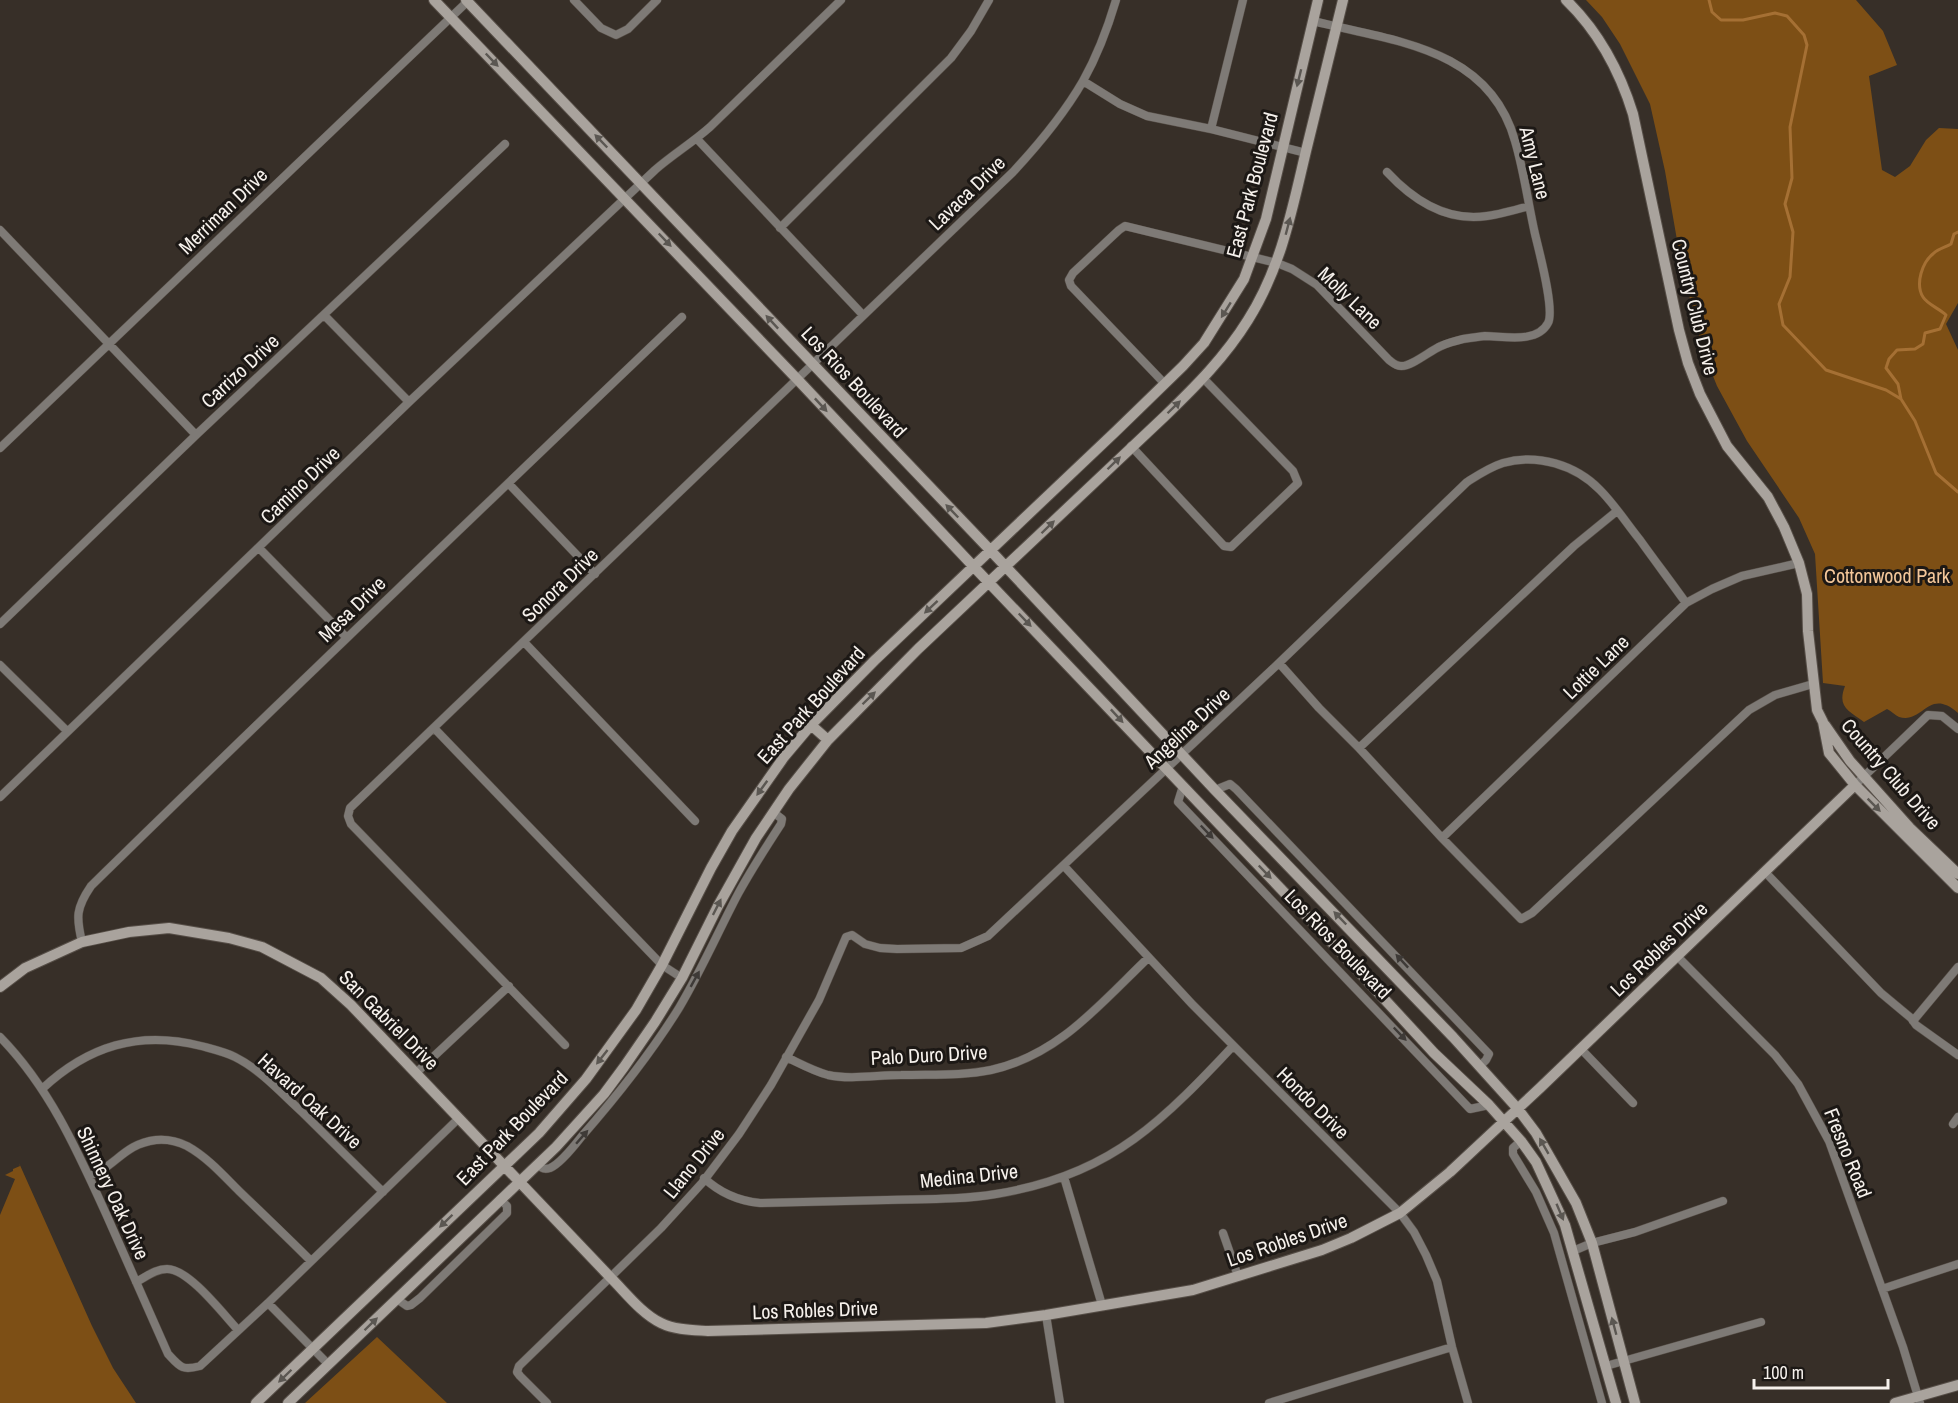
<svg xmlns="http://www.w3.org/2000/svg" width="1958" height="1403" font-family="'Archivo Narrow',sans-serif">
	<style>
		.green { fill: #7d4f15 }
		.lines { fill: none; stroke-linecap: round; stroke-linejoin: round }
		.stream { stroke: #a57034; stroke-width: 3 }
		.street-casing { stroke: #564e47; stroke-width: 9 }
		.secondary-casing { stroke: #564e47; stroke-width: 12 }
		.street { stroke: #7e7a76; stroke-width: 8 }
		.secondary { stroke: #a9a39d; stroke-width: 10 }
		.oneway { fill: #5b5752 }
		.oneway2 { fill: #3e3a37 }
		.labels { text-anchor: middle; stroke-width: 6; stroke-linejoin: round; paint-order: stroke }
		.street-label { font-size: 20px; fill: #f6f1ec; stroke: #1c1815 }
		.park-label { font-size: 20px; fill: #f4c79a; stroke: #1c1815 }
	</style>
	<rect width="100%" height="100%" fill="#372f28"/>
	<path class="green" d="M1586,0H1856L1883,31L1897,65L1869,76L1882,170L1895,177L1910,166L1926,140L1939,128L1958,129V303L1946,324L1958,350V713C1928,687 1924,724 1899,717C1895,715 1891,711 1887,709L1864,722C1848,710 1837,707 1845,686L1823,683L1815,554L1799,518L1747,441L1717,386L1703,351L1681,263L1665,171L1650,104L1620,44L1602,17Z
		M19,1163L92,1326L113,1368L136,1403H0V1215L15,1179L5,1175L13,1171V1169L20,1166Z
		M377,1337L447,1403H305Z"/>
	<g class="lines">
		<path class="stream" d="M1709,0L1712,12L1721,20H1743L1775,13L1787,16L1804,35L1807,45L1790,127L1792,178L1785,204L1793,232L1790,277L1779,304L1783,325L1826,370L1886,390L1901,399L1915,421L1936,473L1958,492
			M1901,399L1898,384L1886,368L1889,359L1897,350L1915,349L1923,344L1925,333L1940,329L1946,315C1940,309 1927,304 1923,297C1915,284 1922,262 1934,253C1938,249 1946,247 1951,244L1954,234L1958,232"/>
		<defs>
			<path id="street" d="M574,0L601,28L616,35L628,29L657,0
				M1083,81L1120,104L1147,116L1211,129L1306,153
				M1211,129L1243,0
				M697,139L863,315
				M1387,172C1413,200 1447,222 1487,216C1501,214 1515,210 1529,206
				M780,228L951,58L971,31L989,0
				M0,230L196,435
				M324,315L409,402
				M1165,384L1071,286L1069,280L1073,273L1119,230L1125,226L1277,263L1292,269L1317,285L1389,360C1393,363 1396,366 1401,366C1411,367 1431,350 1441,346C1448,343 1455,341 1463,339C1470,338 1477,337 1485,336C1504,336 1537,344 1548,323C1555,310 1539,251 1535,234C1528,203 1524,171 1515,141C1489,47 1392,41 1313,21
				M1131,446L1224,546L1231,547L1298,483L1293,471L1203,378
				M0,448L469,0
				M509,484L595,574
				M259,548L346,637
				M0,624L196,435L505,144
				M524,642L695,821
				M1279,663L1319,708L1359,748L1442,838L1521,919L1532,913L1749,710L1775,695L1813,684
				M0,665L67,731
				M434,728L662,965L682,978
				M1359,748L1574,546L1617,511
				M1855,785L1928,715L1942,716L1958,729
				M1183,786L1178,802L1470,1109L1489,1105
				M1215,790L1230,784L1236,789L1489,1054L1486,1060L1480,1066
				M0,797L409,402L655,170C672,155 692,143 710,127L841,0
				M1442,838L1686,603L1712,589L1742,576L1799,563
				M1064,866L1192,1004L1400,1213L1414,1232L1426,1255L1437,1281L1452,1347L1468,1403
				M1765,872L1881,993L1911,1018L1916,1025L1958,1055
				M82,942C76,917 76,908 91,886C286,695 484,506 682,317
				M1677,956L1775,1055L1798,1084L1829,1141L1903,1347L1920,1403
				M1913,1021L1958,967
				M0,1037C50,1088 78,1152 107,1216C127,1262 148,1308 168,1354C180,1367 182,1371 200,1366L268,1303L458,1119
				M565,1045L351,824L348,816L350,808L1013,172C1039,144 1064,114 1083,81C1097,56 1108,27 1116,0
				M1581,1049L1633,1103
				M786,1057C799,1063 813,1071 828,1075C850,1080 878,1075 901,1075C931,1074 962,1076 991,1070C1059,1055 1100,1004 1148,958
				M416,1073L509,986
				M42,1089C88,1046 139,1030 201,1046C212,1049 225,1052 235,1057C261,1070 281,1093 302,1112C329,1139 356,1165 383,1192
				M1953,1124L1958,1117
				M1521,1141L1513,1148V1154L1536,1192L1554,1233L1602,1403
				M538,1165C542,1168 544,1170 550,1168C560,1164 575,1145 582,1136C617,1096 651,1053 679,1008C701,971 718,932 738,894C751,870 766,847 781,824L782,819L773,812
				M89,1176C116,1167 123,1144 156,1140C167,1139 177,1141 187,1146C207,1157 223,1175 239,1191C263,1214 287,1237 311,1261
				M1064,1177L1102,1305
				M704,1178C720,1193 739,1201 760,1203C802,1202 845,1201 887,1200C923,1199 960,1200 996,1194C1045,1186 1094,1168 1134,1139C1169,1114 1204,1077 1233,1046
				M1223,1233L1238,1276
				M1573,1251L1592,1243L1635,1232L1723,1201
				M136,1282C146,1277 155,1269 167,1269C189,1269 223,1314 238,1330
				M1882,1289L1958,1264
				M397,1299L407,1306L411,1305L420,1298L503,1217L507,1213V1206L500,1199
				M268,1303L328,1364
				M1046,1315L1060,1403
				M1606,1366L1761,1322
				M547,1403L520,1376L517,1372L519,1366L661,1228L702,1183L739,1134L771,1085L819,1000L846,937L852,935L865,944L880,948L897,949L961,948L988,936L1279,663L1467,482C1478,475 1490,467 1503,463C1537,453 1576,465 1600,490C1615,505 1627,524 1640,540C1655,561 1671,582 1686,603
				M1269,1403L1452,1347"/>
			<path id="secondary" d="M434,0L798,380L974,567L1341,952L1434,1053L1489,1105L1521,1141L1536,1162L1565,1225L1616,1403
				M466,0L991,551L1215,790L1453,1037L1518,1109L1536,1133L1576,1203L1592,1243L1635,1403
				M1566,0C1598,31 1620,72 1633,114L1679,330L1688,363L1700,394L1727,446L1768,497L1784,527L1799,563L1807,594L1808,631L1817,710L1823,722L1829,753L1855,785L1958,888
				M811,725L828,740
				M1825,725L1850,761L1910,828L1958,874
				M0,987L25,968L82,942L129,932L169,928L229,938L262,947L321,978L351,1005L611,1278C626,1293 642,1314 661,1323C675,1330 693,1330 708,1331L986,1323L1046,1315L1193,1290L1322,1250L1351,1238L1400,1213L1450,1172L1541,1087L1855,785
				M256,1403L539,1133L586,1079L636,1010L662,965L711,868L732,831L784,757L811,725L876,659L1116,431L1183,366L1204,343L1244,279L1266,219L1318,0
				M288,1403L556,1147L604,1094L624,1067L655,1022L682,978L718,906L756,838L789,789L828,740L918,649L1165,416C1196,386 1225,357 1248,320C1281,268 1292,210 1306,151C1318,101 1331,50 1343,0
				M1895,1403L1958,1385"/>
		</defs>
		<use href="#street" class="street-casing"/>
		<use href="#secondary" class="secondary-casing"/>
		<use href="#street" class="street"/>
		<use href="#secondary" class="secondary"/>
	</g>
	<defs><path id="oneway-solid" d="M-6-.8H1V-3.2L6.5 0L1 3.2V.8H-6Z" transform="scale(1.5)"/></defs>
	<g class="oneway">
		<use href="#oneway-solid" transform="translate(492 60) rotate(46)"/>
		<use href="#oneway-solid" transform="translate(1299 78) rotate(104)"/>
		<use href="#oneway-solid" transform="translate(601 141) rotate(-134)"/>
		<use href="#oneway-solid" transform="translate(1288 226) rotate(-75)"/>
		<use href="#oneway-solid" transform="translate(665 240) rotate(46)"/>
		<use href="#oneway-solid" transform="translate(1226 310) rotate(122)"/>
		<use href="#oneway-solid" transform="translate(772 322) rotate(-133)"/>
		<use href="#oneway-solid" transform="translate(821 405) rotate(47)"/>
		<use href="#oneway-solid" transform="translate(1174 407) rotate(-44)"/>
		<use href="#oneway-solid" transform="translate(1114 463) rotate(-44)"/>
		<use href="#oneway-solid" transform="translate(952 511) rotate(-134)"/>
		<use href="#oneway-solid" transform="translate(1048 527) rotate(-44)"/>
		<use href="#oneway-solid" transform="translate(931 607) rotate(137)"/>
		<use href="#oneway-solid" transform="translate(1025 620) rotate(46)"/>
		<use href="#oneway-solid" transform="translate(869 698) rotate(-44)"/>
		<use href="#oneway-solid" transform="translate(1117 716) rotate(47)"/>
		<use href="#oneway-solid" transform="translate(762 788) rotate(126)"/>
		<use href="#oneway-solid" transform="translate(1874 805) rotate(45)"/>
		<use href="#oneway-solid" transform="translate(1265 872) rotate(46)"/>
		<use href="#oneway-solid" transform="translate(717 907) rotate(-63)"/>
		<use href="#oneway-solid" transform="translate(1340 918) rotate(-134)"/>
		<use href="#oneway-solid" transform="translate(602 1057) rotate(128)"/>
		<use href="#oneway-solid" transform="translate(1544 1146) rotate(-120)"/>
		<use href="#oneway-solid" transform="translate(1560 1212) rotate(67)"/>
		<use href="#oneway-solid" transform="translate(446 1221) rotate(136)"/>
		<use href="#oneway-solid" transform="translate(371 1324) rotate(-44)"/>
		<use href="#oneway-solid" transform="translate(1614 1326) rotate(-105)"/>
		<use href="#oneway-solid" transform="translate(285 1376) rotate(136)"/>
	</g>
	<g class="oneway2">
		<use href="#oneway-solid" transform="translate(1207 832) rotate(46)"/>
		<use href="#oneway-solid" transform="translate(1402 961) rotate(-133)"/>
		<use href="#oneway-solid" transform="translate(695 979) rotate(-61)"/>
		<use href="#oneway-solid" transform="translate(1400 1034) rotate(46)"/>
		<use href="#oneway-solid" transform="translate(582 1137) rotate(-49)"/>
	</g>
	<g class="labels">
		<g class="street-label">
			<text transform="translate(1535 163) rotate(76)" y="7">Amy Lane</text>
			<text transform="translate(1252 185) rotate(-75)" y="7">East Park Boulevard</text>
			<text transform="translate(967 193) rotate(-44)" y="7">Lavaca Drive</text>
			<text transform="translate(223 211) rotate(-44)" y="7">Merriman Drive</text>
			<text transform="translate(1350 298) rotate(44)" y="7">Molly Lane</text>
			<text transform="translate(1695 307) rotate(76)" y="7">Country Club Drive</text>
			<text transform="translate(240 371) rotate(-43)" y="7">Carrizo Drive</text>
			<text transform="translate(854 382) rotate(47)" y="7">Los Rios Boulevard</text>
			<text transform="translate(300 485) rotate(-44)" y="7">Camino Drive</text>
			<text transform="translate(560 585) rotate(-44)" y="7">Sonora Drive</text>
			<text transform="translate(352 609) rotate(-44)" y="7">Mesa Drive</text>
			<text transform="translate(1596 667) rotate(-44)" y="7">Lottie Lane</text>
			<text transform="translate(811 705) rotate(-48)" y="7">East Park Boulevard</text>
			<text transform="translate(1187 728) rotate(-43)" y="7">Angelina Drive</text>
			<text transform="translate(1891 774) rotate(49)" y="7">Country Club Drive</text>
			<text transform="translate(1338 944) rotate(46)" y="7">Los Rios Boulevard</text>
			<text transform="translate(1659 949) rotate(-44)" y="7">Los Robles Drive</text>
			<text transform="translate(389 1020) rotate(45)" y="7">San Gabriel Drive</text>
			<text transform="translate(929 1055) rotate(-3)" y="7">Palo Duro Drive</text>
			<text transform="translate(310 1101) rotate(42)" y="7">Havard Oak Drive</text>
			<text transform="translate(1313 1103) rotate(45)" y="7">Hondo Drive</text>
			<text transform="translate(512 1128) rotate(-46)" y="7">East Park Boulevard</text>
			<text transform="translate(1848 1153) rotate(68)" y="7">Fresno Road</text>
			<text transform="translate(694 1163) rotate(-51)" y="7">Llano Drive</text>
			<text transform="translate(969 1176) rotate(-6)" y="7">Medina Drive</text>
			<text transform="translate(113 1193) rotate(65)" y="7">Shinnery Oak Drive</text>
			<text transform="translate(1287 1240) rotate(-19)" y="7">Los Robles Drive</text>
			<text transform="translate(815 1310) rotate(-2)" y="7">Los Robles Drive</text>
		</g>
		<g class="park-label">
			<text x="1887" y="583">Cottonwood Park</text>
		</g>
	</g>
	<path d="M1754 1379v9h134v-9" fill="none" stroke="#f6f1ec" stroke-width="3"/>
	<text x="1763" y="1379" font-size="18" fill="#f6f1ec" stroke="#1c1815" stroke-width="4.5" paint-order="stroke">100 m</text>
</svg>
